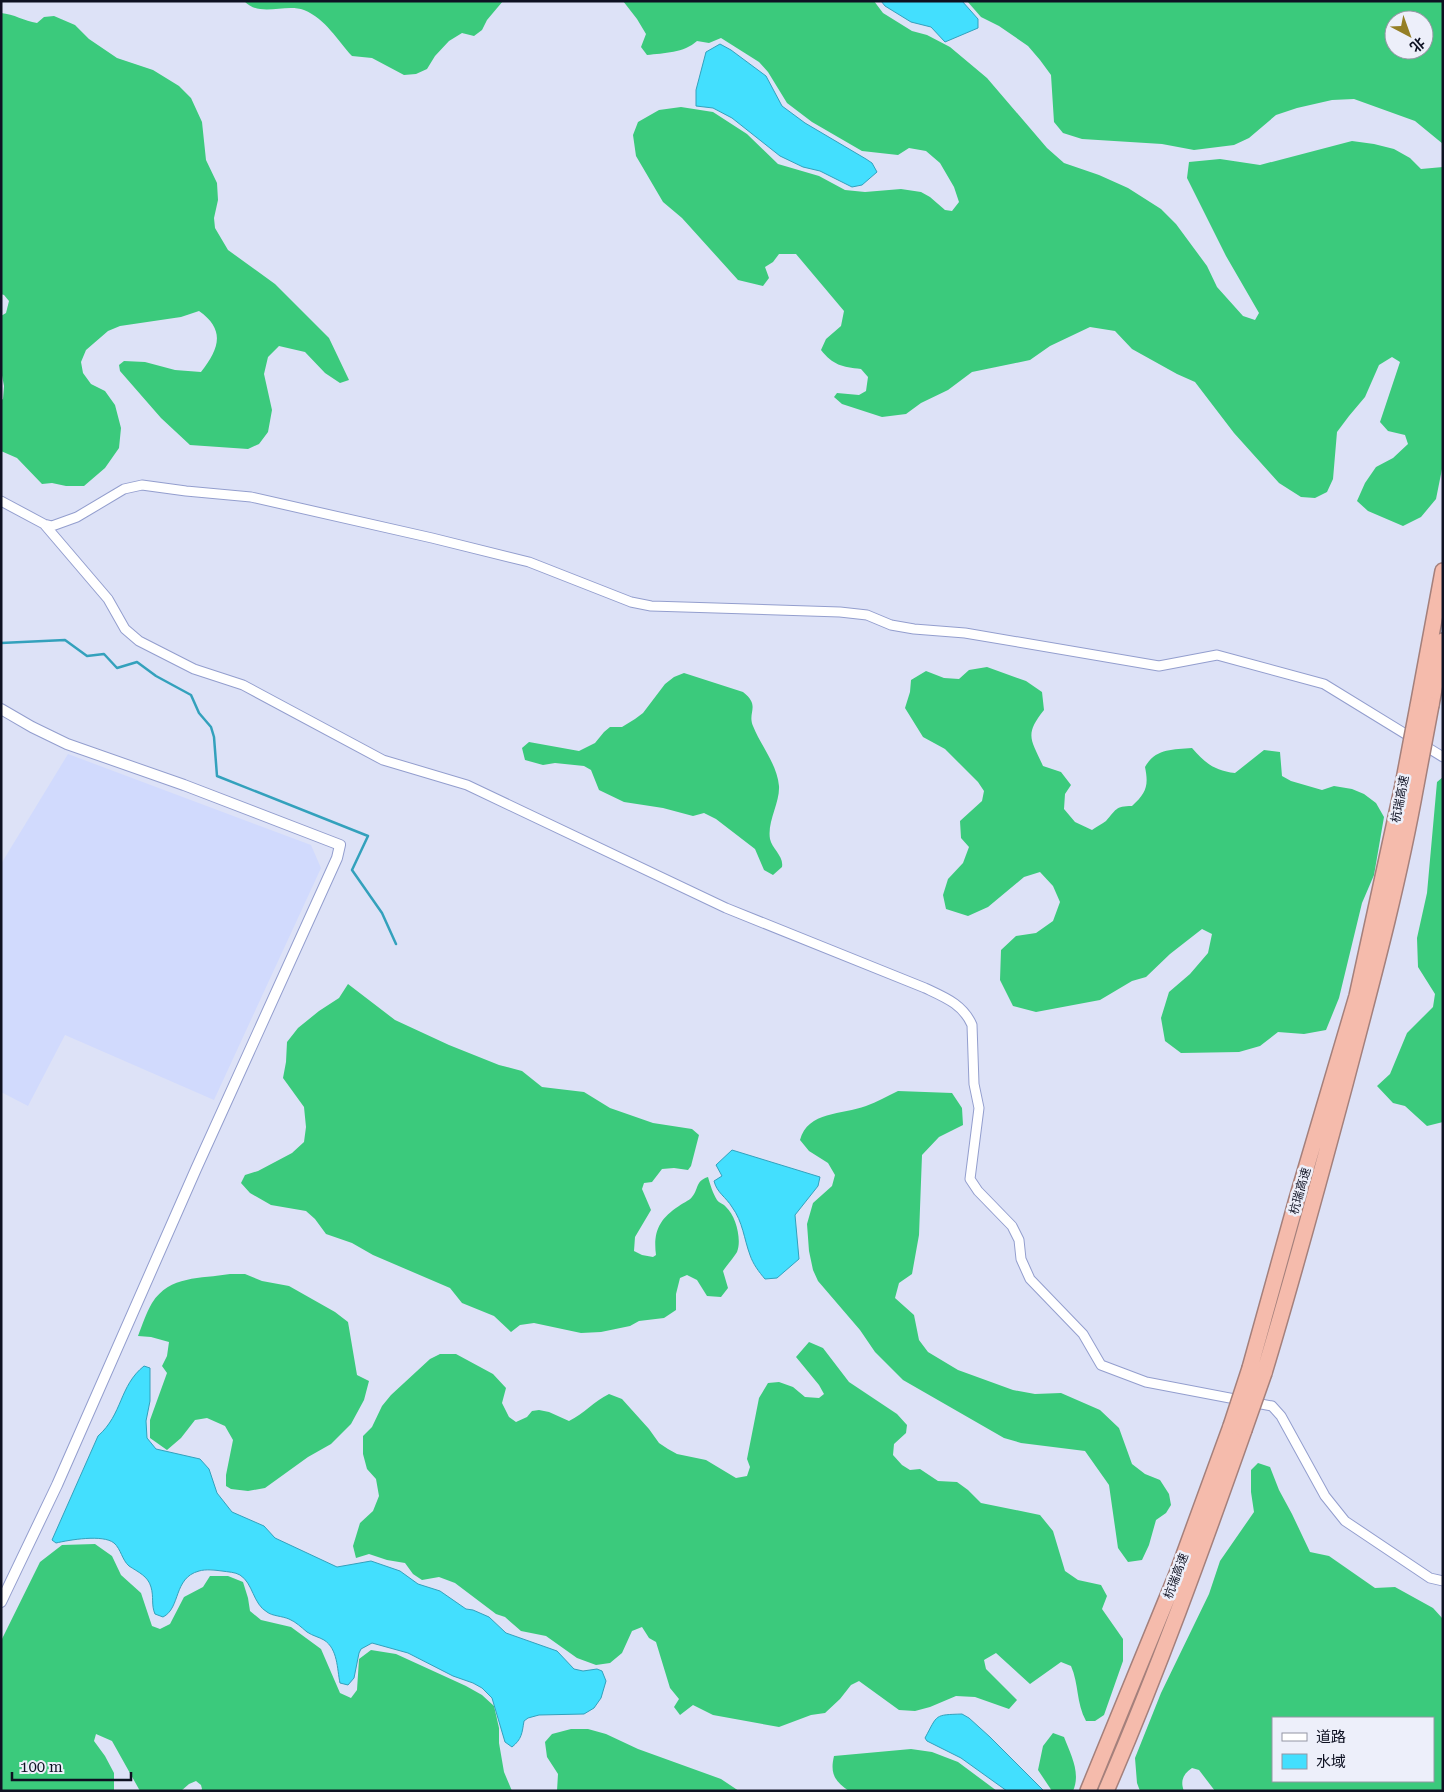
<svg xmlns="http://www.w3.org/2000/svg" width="1444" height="1792" font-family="'Roboto Serif','Noto Sans SC',serif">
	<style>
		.built { fill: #d1dafd }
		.forest { fill: #3bca7c; fill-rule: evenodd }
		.water { fill: #43dffe; stroke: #33a1bc }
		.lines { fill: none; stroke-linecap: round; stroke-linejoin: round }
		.stream { stroke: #33a1bc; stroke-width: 2.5 }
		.minor-casing { stroke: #939ece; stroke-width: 11 }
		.tertiary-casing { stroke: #939ece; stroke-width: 12 }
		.motorway-casing { stroke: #a4807c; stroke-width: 18 }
		.minor { stroke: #fff; stroke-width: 9 }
		.tertiary { stroke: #fff; stroke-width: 10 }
		.motorway { stroke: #f5bbac; stroke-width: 15 }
		.motorway-bridge-casing { stroke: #a4807c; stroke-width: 18; stroke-linecap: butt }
		.motorway-bridge { stroke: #f5bbac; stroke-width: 15 }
		.labels { text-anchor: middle; stroke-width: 5; stroke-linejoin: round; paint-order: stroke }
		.street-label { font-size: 12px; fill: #0e1122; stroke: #edeffa }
	</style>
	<rect width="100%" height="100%" fill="#dde2f7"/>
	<path class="built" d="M68,754L311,845L321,868L214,1100L65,1035L28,1106L1,1092V864Z"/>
	<path class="forest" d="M244,1H503L487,20L482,30L474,36L462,33L449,41L435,56L427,69L416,74L404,75L372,58L352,56C337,40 326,19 304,10C285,3 260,18 244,1Z
		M623,1H874L883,13L912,31L927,35L950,47L987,78L1047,148L1064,163L1099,175L1128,188L1161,209L1176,224L1207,266L1217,287L1243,316L1255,320L1259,313L1226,256L1187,178L1189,162L1220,159L1260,165L1352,141L1374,144L1394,149L1410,158L1421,169L1443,167V464L1436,499L1421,517L1403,526L1368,511L1357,501L1365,483L1376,467L1393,458L1408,444L1405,435L1388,431L1380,422L1400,362L1392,357L1379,365L1365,397L1349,416L1337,432L1333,479L1327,492L1315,498L1301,497L1279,483L1234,433L1195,382L1177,374L1132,349L1115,331L1090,327L1050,346L1030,360L972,372L948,390L921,403L906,414L882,417L842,404L834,397L837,393L859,395L866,391L868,377L861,369C842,367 833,365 821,350L826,339L841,326L844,311L796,254H779L773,262L765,267L769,278L763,286L738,280L682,218L663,202L636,156L633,135L638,122L659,110L681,107L713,112L747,134L778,164L819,176L845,190L865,192L901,189L921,192L930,197L945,210L952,211L959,202L954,187L940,163L926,151L909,148L898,155L862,151L812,122L787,103L768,72L759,62L721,38L709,43L697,41C684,53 664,53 647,55L641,47L646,34L637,19Z
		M967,1H1443V144L1415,121L1354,99L1332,100L1297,108L1276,115L1249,138L1234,145L1194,150L1162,144L1082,139L1063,133L1054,122L1051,75L1040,60L1028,46L999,26L981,17ZM1394,20H1424V50H1394Z
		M1,13C14,14 24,21 37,23L44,17L54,16L75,25L89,39L117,58L153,70L179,86L191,98L202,122L206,160L217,183L218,200L214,218L215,228L228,250L275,284L329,338L349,380L340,383L325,373L305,352L279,346L268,357L264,374L272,410L268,432L259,444L248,449L190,445L161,418L120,371L119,365L124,361L145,362L175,370L201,372C219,349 226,330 199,311L181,317L120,326L108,331L86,350L81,362L83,373L91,384L105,391L115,405L121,428L119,448L105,468L84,486H66L52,483L42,484L17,458L1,451V400L3,399L4,386L1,370V316L6,313L9,301L4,295L1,294Z
		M987,667L1026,681L1042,692L1044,710C1024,735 1031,739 1043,766L1061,772L1071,785L1065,794L1064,809L1075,822L1092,830C1096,827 1102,824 1106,821C1116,810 1115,806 1132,806C1146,793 1149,786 1145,767C1156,748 1172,750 1192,748C1205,763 1215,771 1235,773L1264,750L1280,752L1282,776L1291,781L1322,790L1334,786L1352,789L1364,794L1376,803L1384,817L1374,875L1362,903L1339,998L1326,1030L1304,1034L1278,1032L1260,1046L1239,1052L1181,1053L1165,1041L1161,1018L1169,992L1190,974L1208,953L1212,934L1202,929L1170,954L1146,977L1132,981L1100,1000L1036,1012L1013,1006L1000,980L1001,950L1016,936L1036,933L1053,921L1060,902L1053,886L1040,872L1024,877L988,907L968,916L946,909L943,895L948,879L963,863L969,847L961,838L960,821L982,801L984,791L978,782L945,749L923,737L905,708L910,692L911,680L926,671L944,678L959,679L969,670Z
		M684,673L743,692C761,706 747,712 753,726C761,746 777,764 779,786C780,803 767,821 770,839C772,849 784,856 782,867L773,875L764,870L755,849L716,819L704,813L693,816L663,808L624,802L599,790L591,770L584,766L555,763L543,765L525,760L522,748L529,742L579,751L595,743L604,732L610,727H622L635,719L643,713L665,684L674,677Z
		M1443,777V1122L1427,1126L1405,1106L1393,1103L1377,1086L1390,1074L1407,1033L1433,1007L1435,994L1418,967L1417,938L1427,893L1437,782Z
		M348,984L395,1020L449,1045L499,1065L522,1071L542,1087L584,1092L610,1108L653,1123L692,1129L699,1135L691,1166L688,1170L674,1168L662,1169L652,1182L644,1183L642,1189L651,1210L635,1237L634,1251L642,1255L653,1257L656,1255C653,1232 659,1219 679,1206C682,1203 689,1201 692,1197C699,1189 695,1181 708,1177C710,1184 713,1194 717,1200C719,1203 724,1204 726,1207C736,1216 742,1240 737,1252C734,1257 727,1265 723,1271L728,1288L721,1297L707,1296L697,1280L687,1275L680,1278L676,1294V1310L664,1318L639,1321L630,1326L601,1332L581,1333L534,1323L520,1325L511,1332L494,1316L462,1303L450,1288L373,1255L352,1243L326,1234L315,1219L306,1211L271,1205L250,1193L241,1183L245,1175L258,1171L292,1153L304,1142L306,1127L304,1107L283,1078L286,1062L287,1042L298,1028L319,1011L339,998Z
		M898,1091L952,1093L962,1108L963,1125L939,1137L922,1155L919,1235L912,1274L899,1283L895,1298L914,1315L919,1340L928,1352L958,1370L1013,1390L1035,1394L1061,1393L1100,1410L1119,1428L1132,1464L1145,1474L1160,1480L1169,1494L1171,1505L1166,1513L1156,1520L1149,1545L1142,1560L1128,1562L1118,1548L1109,1485L1085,1451L1021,1443L1004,1438L903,1380L875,1352L860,1330L818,1281L813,1270L809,1251L807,1224L813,1203L832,1186L835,1175L828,1163L809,1151L800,1140C808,1111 842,1115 866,1106C877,1102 887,1096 898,1091Z
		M230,1274H245L262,1281L289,1286L335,1312L348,1322L357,1375L369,1381L364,1400L351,1424L331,1444L308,1457L265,1488L248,1491L231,1489L226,1486V1475L233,1440L225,1426L207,1418L195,1420L181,1438L167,1450L150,1438V1420L167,1373L162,1366L167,1356L169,1342L151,1337L138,1336C142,1326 146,1313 152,1303C170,1275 200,1279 230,1274Z
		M809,1342L823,1348L849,1382L897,1414L907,1425L906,1433L894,1444L893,1455L902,1465L910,1470L920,1469L938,1481L957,1482L968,1490L981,1503L1040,1515L1053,1531L1065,1571L1078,1580L1101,1585L1107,1596L1102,1609L1123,1639V1661L1104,1715L1095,1721H1086C1076,1703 1079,1684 1071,1666L1061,1662L1030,1684L996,1653L984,1660L986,1669L1017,1700L1009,1709L975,1697L956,1696L930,1707L915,1711L899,1710L859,1681L851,1685L840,1699L825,1713L811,1715L779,1727L713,1715L693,1705L680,1715L674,1707L679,1699L670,1688L656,1642L649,1638L642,1627L632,1631L622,1653L610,1663L596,1665L577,1658L546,1636L521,1631L505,1617L496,1614L455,1583L439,1577L422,1580L413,1574L405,1563L387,1560L369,1554L356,1558L353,1546L360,1523L373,1511L379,1496L376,1479L367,1469L363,1454V1436L372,1427L382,1406L391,1395L430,1359L440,1354H456L493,1374L506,1388L502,1403L509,1417L516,1422L527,1417L532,1411L539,1410L549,1412L569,1421C584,1414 594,1401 609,1394L622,1399L649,1429L659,1443L668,1449L677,1454L706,1460L736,1478L747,1476L750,1467L747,1459L759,1398L768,1383L779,1382L793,1387L805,1397L819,1398L824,1394L819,1385L796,1357Z
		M1258,1463L1270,1467L1279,1490L1292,1514L1310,1552L1329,1556L1375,1588L1395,1587L1433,1608L1443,1619V1791H1215L1199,1770L1192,1768C1183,1774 1180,1781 1184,1791H1140L1137,1783L1135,1758L1161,1693L1209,1594L1220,1561L1254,1512L1251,1492V1470ZM1273,1718H1433V1781H1273Z
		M95,1544L112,1556L121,1575L141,1593L152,1626L160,1629L170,1624L184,1597L203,1587L210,1576H228L243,1582L248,1598L250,1611L261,1620L291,1627L321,1649L340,1693L351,1698L357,1690L359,1659L371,1650L396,1654L466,1686L482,1695L494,1706L499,1728V1743L504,1772L512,1791H201L202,1789L201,1785L196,1781L189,1784L181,1791H140L112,1741L96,1734L94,1741L105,1756L114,1773V1791H1V1641L40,1562L62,1545Z
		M571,1729H588L606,1734L638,1749L721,1779L739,1791H557L558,1774L547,1757L545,1742L552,1734Z
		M1053,1733L1064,1737C1071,1755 1081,1773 1073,1791H1052L1038,1770L1043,1746Z
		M911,1749L932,1752L958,1762L997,1791H849C834,1781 830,1773 834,1756Z"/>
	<path class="water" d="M881,1H962L978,19V28L945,42L931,27L911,22L885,6Z
		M720,44L731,50L766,76L782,106L805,123L866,159L872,163L877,172L862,185L852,187L820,171L803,167L780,156L732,118L713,108L696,106V90L706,52Z
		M732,1150L820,1177L818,1186L795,1215L799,1259L777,1278L765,1279C759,1272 753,1264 750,1255C744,1239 743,1222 732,1207C726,1197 717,1193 714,1181L722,1176L716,1165Z
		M144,1366L150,1368V1401L146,1421L147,1438L156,1449L200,1459L209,1469L217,1493L232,1512L264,1526L275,1538L337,1567L371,1561L400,1571L418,1584L440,1591L466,1609L473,1610L489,1617L506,1633L557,1651L574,1669L583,1671L597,1669L602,1671L606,1681L601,1698L594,1708L584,1714L539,1715L528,1718L524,1721C522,1733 522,1739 512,1747L505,1742L492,1698L482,1688L473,1683L453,1676L408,1653L372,1643L361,1649L359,1653L354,1678L348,1685L340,1683C337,1669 338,1649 324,1640C319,1637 313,1636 307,1632C301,1627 296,1622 289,1619C282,1616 272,1616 267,1612C253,1604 253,1583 240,1575C235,1572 228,1572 222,1571C214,1570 206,1569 199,1571C173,1578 181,1608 163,1617L155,1614C151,1605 154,1597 151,1587C148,1576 138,1572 129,1566C122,1560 121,1549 114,1543C103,1534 69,1540 56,1543L52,1540L98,1436C123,1414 119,1386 144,1366Z
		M962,1714L969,1718L990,1737L1044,1791H1007L961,1758L927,1741L925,1738C938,1714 934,1715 962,1714Z"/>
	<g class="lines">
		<path class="stream" d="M1,643L65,640L87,656L104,654L117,668L137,662L156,676L191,695L199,713L211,727L214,737L217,776L368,836L352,870L382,913L396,944"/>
		<defs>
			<path id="minor" d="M1,501L44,524L52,526L77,517L124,489L142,485L186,491L251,497L432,538L529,562L631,602L651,606L840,612L867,615L891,625L914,629L965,633L1159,666L1217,655L1324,684L1443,757
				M44,524L108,599L125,629L139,641L194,669L243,685L383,760L467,785L726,908L925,988C944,997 963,1004 972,1025L974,1084L979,1108L970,1179L978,1191L1012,1226L1019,1240L1021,1259L1030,1279L1083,1334L1101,1365L1146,1382L1272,1406L1281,1416L1325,1496L1345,1521L1430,1578L1443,1581"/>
			<path id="tertiary" d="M1,709L32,727L67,744L184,785L340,845L337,858L196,1169L57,1485L1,1602"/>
			<path id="motorway" d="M1431,705L1443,641
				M1418,706L1443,571
				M1250,1368L1297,1199L1357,996L1403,785
				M1264,1373C1293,1277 1319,1181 1345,1084C1371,985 1398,886 1416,785
				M1088,1791L1177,1574L1231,1426
				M1106,1791C1157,1673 1201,1552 1244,1430"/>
		</defs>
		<use href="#minor" class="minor-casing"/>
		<use href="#tertiary" class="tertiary-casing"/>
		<use href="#motorway" class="motorway-casing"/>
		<use href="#minor" class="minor"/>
		<use href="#tertiary" class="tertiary"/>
		<use href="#motorway" class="motorway"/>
		<defs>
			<path id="motorway-bridge" d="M1403,785L1418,706
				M1416,785L1431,705
				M1231,1426L1250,1368
				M1244,1430L1264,1373"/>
		</defs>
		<use href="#motorway-bridge" class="motorway-bridge-casing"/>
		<use href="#motorway-bridge" class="motorway-bridge"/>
	</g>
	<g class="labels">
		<g class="street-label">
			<text transform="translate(1400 799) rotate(-79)" y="4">杭瑞高速</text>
			<text transform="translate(1300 1191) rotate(-74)" y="4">杭瑞高速</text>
			<text transform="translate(1176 1576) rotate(-69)" y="4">杭瑞高速</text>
		</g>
	</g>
	<rect width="1444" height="1792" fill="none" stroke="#0e1122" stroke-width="5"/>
	<rect x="1272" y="1717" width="162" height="65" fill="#edeffa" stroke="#9496a4"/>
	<rect x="1282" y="1733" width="25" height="8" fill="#ffffff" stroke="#9496a4"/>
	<text x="1316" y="1742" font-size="15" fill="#0e1122">道路</text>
	<rect x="1282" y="1754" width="25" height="15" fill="#43dffe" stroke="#9496a4"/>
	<text x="1316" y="1767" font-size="15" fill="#0e1122">水域</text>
	<g transform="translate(1409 35) rotate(139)"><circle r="24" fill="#edeffa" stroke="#9496a4"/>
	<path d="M0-4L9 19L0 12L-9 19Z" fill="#957f26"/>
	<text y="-8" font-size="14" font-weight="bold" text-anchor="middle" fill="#0e1122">北</text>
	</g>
	<path d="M12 1772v8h119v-8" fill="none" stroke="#0e1122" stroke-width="2.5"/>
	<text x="20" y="1772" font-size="15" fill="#0e1122" stroke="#edeffa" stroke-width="4" paint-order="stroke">100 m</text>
</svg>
